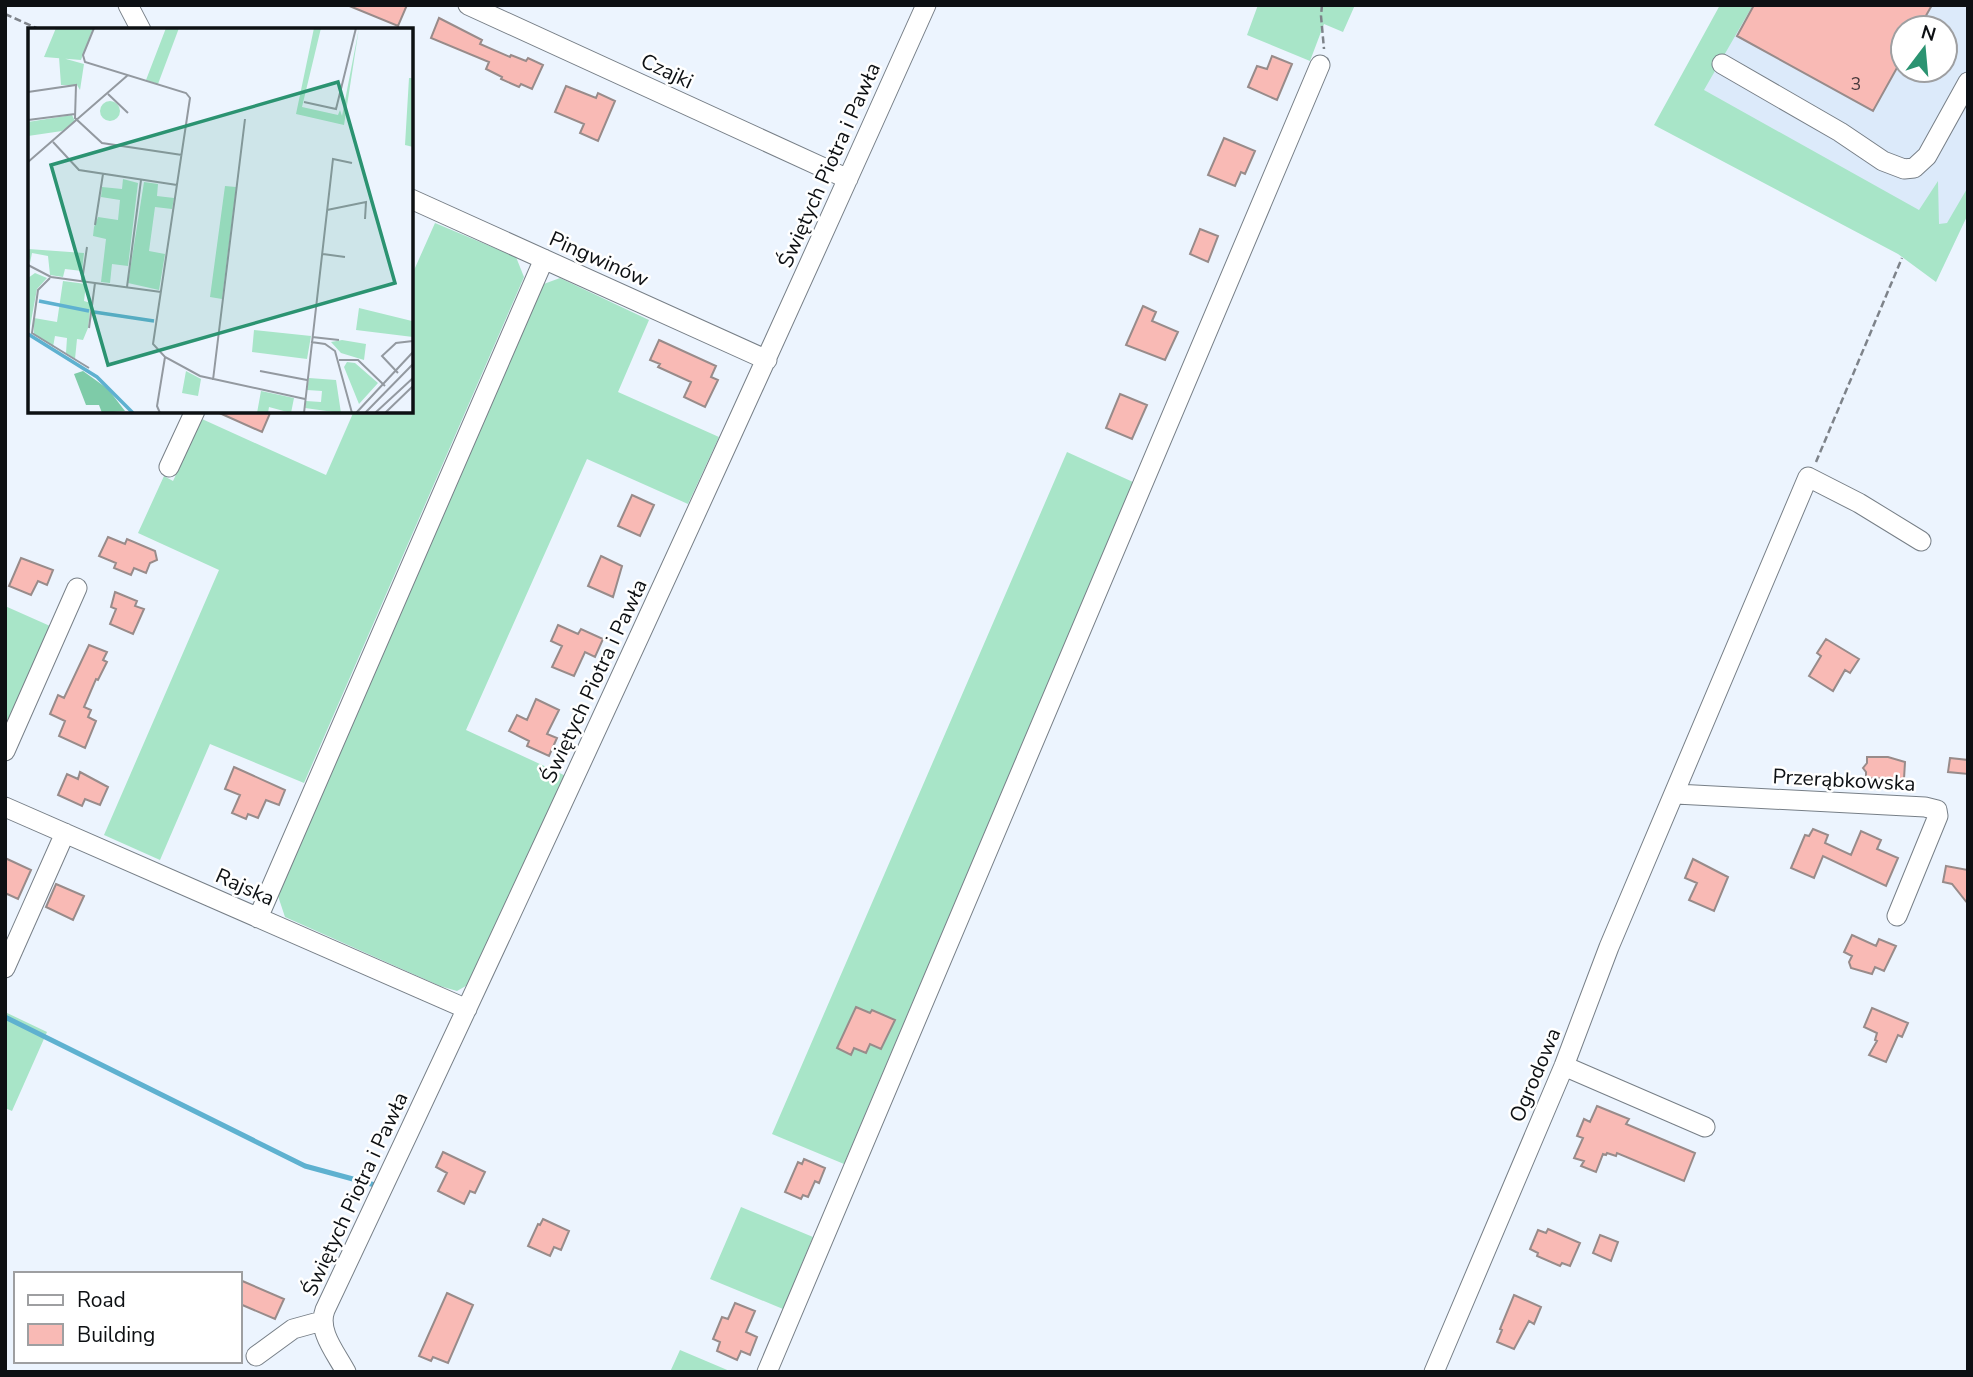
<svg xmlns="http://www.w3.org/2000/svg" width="1973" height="1377" font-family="'Nunito Sans',sans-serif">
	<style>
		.built { fill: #dceafa; fill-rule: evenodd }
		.grass { fill: #a8e5c8 }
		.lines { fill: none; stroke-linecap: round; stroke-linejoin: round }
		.stream { stroke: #5eb1d0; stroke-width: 5 }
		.building { fill: #f9bab5; stroke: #988b8a; stroke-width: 2 }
		.minor-casing { stroke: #777f87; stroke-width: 21 }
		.path { stroke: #7e838a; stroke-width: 2.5; stroke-dasharray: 7 3.5; stroke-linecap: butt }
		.minor { stroke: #fff; stroke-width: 19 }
		.labels { text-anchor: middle; stroke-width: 5; stroke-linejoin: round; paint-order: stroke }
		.number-label { font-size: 18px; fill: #483a3c }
		.street-label { font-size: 21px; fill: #0d1013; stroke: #fff }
		.inset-river { fill: none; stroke: #5eb1d0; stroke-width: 3.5 }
		.inset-road { fill: none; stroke: #9399a0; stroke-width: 2 }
		.view { fill: #2b9371; fill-opacity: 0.15; stroke: #2b9371; stroke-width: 3.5 }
		.inset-edge { fill: none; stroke: #0d1013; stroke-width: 3.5 }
	</style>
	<rect width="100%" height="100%" fill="#ecf4fe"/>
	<path class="built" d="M1725,5H1968V214L1943,267L1677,91ZM1903,28H1945V70H1903Z"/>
	<path class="grass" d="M1258,5H1355L1343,32L1324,24L1310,61L1247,35Z
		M1720,5H1753L1704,90L1919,210L1938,181L1939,224L1947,223L1968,187V214L1936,282L1898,254L1654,125Z
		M435,223L516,257L524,277L304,783L210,744L160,860L104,835L219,570L138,533L164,476L173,481L202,419L326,475L354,411H411V277Z
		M560,278L649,320L618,392L719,437L688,504L587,459L466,730L566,776L471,983L457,991L440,986L285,917L278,896L541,285Z
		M1067,452L1133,482L844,1164L772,1134Z
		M5,606L50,626L5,728Z
		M5,1012L47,1032L12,1111L5,1108Z
		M741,1207L813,1237L783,1309L710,1279Z
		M680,1350L732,1372H670Z"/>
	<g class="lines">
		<path class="stream" d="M5,1017L305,1166L375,1185"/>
	</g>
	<path class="building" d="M347,5H407L398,26Z
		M1754,5H1932L1919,28H1903V57L1873,111L1737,36Z
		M439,18L482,40L480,44L510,57L511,55L526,61L528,58L543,65L532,89L521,84L519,87L501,79L502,77L486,69L489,62L431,38Z
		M1272,56L1292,64L1277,100L1248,87L1257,66L1267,69Z
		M566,86L596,98L598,93L615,101L598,141L580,133L584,124L555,112Z
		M1224,138L1255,151L1245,174L1241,172L1235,186L1208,175Z
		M1200,229L1218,236L1208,262L1190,254Z
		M1143,306L1156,312L1152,321L1178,332L1165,360L1126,345Z
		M659,340L716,366L711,377L718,380L705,407L684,397L691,382L658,367L660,364L650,360Z
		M1120,394L1147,405L1132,439L1106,428Z
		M215,411H271L262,432Z
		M632,495L654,505L640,536L618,526Z
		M108,537L125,544L127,539L155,551L157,560L150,563L146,573L134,568L131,575L114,568L116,563L99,556Z
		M601,556L622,566L613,597L588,586Z
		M21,558L53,570L47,585L38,581L31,595L9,586Z
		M115,592L137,601L135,606L144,609L133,634L110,624L116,609L111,607Z
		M558,625L578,634L581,629L603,639L595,657L585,652L574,676L552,667L562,646L551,641Z
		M1826,639L1859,659L1850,673L1845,670L1833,691L1809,676L1821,656L1817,653Z
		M89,645L107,652L103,660L107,662L98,680L96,679L84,707L91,710L88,717L96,721L85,748L59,736L65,721L50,714L58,695L64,698Z
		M536,699L559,710L547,734L557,738L549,756L527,746L529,741L509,731L517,715L527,720Z
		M1867,757H1888L1905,762L1904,779L1866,778V772L1863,768L1867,763Z
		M1950,758L1968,760V774L1948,772Z
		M234,767L285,790L279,805L266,800L258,818L248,814L246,819L232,813L240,795L225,789Z
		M80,772L108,787L100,805L85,799L82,806L58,795L67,774L78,779Z
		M1813,829L1828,835L1825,843L1851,855L1861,831L1881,840L1877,849L1898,858L1886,886L1823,856L1814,878L1791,868L1805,835L1809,836Z
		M5,858L31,870L18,899L5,893Z
		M1693,859L1728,877L1714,911L1689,900L1697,883L1685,878Z
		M1946,866L1968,870V904L1952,884L1943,882Z
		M56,884L84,896L73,920L46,907Z
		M1852,935L1876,946L1879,939L1896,946L1884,971L1875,967L1872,974L1851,968L1849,962L1852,956L1844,952Z
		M856,1007L870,1013L872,1010L895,1020L881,1049L870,1044L866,1053L854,1048L851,1055L837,1048Z
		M1872,1008L1908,1023L1902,1037L1898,1035L1886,1062L1869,1055L1877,1041L1875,1040L1877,1033L1864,1027Z
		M1597,1106L1629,1119L1626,1124L1695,1153L1684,1181L1617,1153L1616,1156L1607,1153L1606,1155L1603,1154L1596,1172L1581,1166L1584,1161L1574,1158L1583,1138L1577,1136L1584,1119L1590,1122Z
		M443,1152L485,1172L475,1193L470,1191L464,1204L438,1191L447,1173L436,1167Z
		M804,1159L825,1168L819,1183L815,1181L808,1197L803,1195L801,1199L785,1192L798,1162L802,1164Z
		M543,1219L569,1231L561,1250L554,1247L550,1256L528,1246L538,1224L540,1225Z
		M1548,1229L1580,1243L1570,1266L1562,1263L1560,1266L1537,1256L1538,1253L1530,1249L1538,1230L1546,1233Z
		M1600,1235L1618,1242L1611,1261L1593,1253Z
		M240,1280L284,1299L275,1319L240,1304Z
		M447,1293L473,1305L448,1363L433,1357L431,1361L419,1356Z
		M1514,1295L1541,1307L1534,1324L1529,1321L1514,1349L1497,1342L1502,1330L1500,1329Z
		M735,1303L755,1311L746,1332L757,1337L750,1355L741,1351L737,1360L717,1351L720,1342L713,1339L722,1317L728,1319Z"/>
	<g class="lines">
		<defs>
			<path id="minor" d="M128,5L141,30
				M468,5L848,179
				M1722,64L1840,132L1883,161L1904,169L1914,168L1927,156L1968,82
				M411,199L767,360
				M169,467L195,411
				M5,751L77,588
				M1676,794L1925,807L1937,810L1938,816L1897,916
				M5,807L467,1009
				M258,918L544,259
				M5,968L65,833
				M1564,1066L1705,1127
				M256,1356L293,1329L322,1321
				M346,1372C336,1353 317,1331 325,1310C530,877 730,442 926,5
				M767,1372L1320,65
				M1434,1372L1564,1066L1609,947L1808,477L1859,503L1921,541"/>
		</defs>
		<use href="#minor" class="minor-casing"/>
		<path class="path" d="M1322,5L1321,16L1324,49
			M5,14L41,30
			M1816,462L1902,258"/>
		<use href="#minor" class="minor"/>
	</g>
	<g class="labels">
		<g class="number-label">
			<text x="1856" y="90">3</text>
		</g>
		<g class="street-label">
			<text transform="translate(667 71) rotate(25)" y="7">Czajki</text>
			<text transform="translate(829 165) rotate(-66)" y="7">Świętych Piotra i Pawła</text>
			<text transform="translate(599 259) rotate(24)" y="7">Pingwinów</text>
			<text transform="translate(594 681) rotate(-65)" y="7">Świętych Piotra i Pawła</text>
			<text transform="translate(1844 780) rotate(3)" y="7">Przerąbkowska</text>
			<text transform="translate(245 887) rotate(24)" y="7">Rajska</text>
			<text transform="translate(1535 1075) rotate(-67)" y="7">Ogrodowa</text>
			<text transform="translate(355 1194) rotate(-65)" y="7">Świętych Piotra i Pawła</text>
		</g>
	</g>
	<g transform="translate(28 28)">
		<rect width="385" height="385" fill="#ecf4fe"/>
		<path d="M28,0H65L53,32L16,29ZM138,0H151L130,56L118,52ZM286,0H293L274,79L310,87L312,82L314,88L331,0L316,97L268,86ZM31,29L56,36L52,62L49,57H33ZM381,50H385V119L377,117ZM72 83a10 10 0 1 1 20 0a10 10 0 1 1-20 0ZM44,87L47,93L34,103L0,108V94ZM95,151L110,155L100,238L84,236L82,255L73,254L78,211L65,208L66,199L70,189L90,192L92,172L73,169L74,159L94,161ZM116,154L130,156L129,168L146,170L144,181L127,179L121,223L137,226L131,262L100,255ZM197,158L208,159L194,271L182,269ZM0,221L56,225L54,243L37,241L35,249L22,247L20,228L4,225L2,235ZM7,245L19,250L9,261L1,304L0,250ZM35,253L58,256L56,273L63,275L60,300L55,312L49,311L47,331L38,325L39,310L27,308L25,319L6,306V290L29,294ZM331,280L384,293L385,309L328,302ZM226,302L283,308L279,331L224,324ZM314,312L338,316L336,332L313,325L303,314ZM319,334L327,335L350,355L331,376L316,339ZM158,343L173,351L170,368L154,365ZM281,350L308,352L313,385L277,380L278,373L293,374L294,363L279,362ZM233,363L266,370L263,385L241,379L240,385H229Z" fill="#a8e5c8"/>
		<path d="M55,343L80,361L97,383L74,385L71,377H58L46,346Z" fill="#7ecba8"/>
		<path class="inset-river" d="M11,273L61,283M66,284L126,293M0,306L69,349L105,385"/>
		<path class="inset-road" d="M66,0L55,27L57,34L158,65L162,70L125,316L137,329L172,348L277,371M0,64L48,57L47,90L74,115L154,127M80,66L100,85M276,74L308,81L328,0M0,92L47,86M25,114L51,142L149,157M0,134L100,47M299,182L338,174L337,191M67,197L75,146M295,226L317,229M0,237L23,249L133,264M22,250L10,262L4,305L61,340M54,253L59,219M99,259L113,152M61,300L67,255M284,309L311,312M283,314L297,316L307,323L324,385M311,332H330L357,358M232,343L279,352M370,345L354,328L368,315L385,313M185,352L217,91M132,385L129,378L137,329M276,385L305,131L324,135M328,385L385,324M337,385L385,336M347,385L385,350M357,385L385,358"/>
		<path class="view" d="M310,54L367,255L80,337L23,137Z"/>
		<rect width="385" height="385" class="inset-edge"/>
	</g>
	<rect width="1973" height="1377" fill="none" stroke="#0d1013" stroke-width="14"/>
	<rect x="14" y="1272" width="228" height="91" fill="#ffffff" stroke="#9e9fa1" stroke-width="2"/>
	<rect x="28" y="1295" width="35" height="10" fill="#ffffff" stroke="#9e9fa1" stroke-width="2"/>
	<text x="77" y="1307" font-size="21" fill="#0d1013">Road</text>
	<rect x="28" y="1324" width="35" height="21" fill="#f9bab5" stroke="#9e9fa1" stroke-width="2"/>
	<text x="77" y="1342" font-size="21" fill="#0d1013">Building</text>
	<g transform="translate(1924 49) rotate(16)"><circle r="33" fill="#ffffff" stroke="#9e9fa1" stroke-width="2"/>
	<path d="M0-5L12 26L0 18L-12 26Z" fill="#2b9371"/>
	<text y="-10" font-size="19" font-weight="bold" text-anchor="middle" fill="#0d1013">N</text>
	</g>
</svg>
